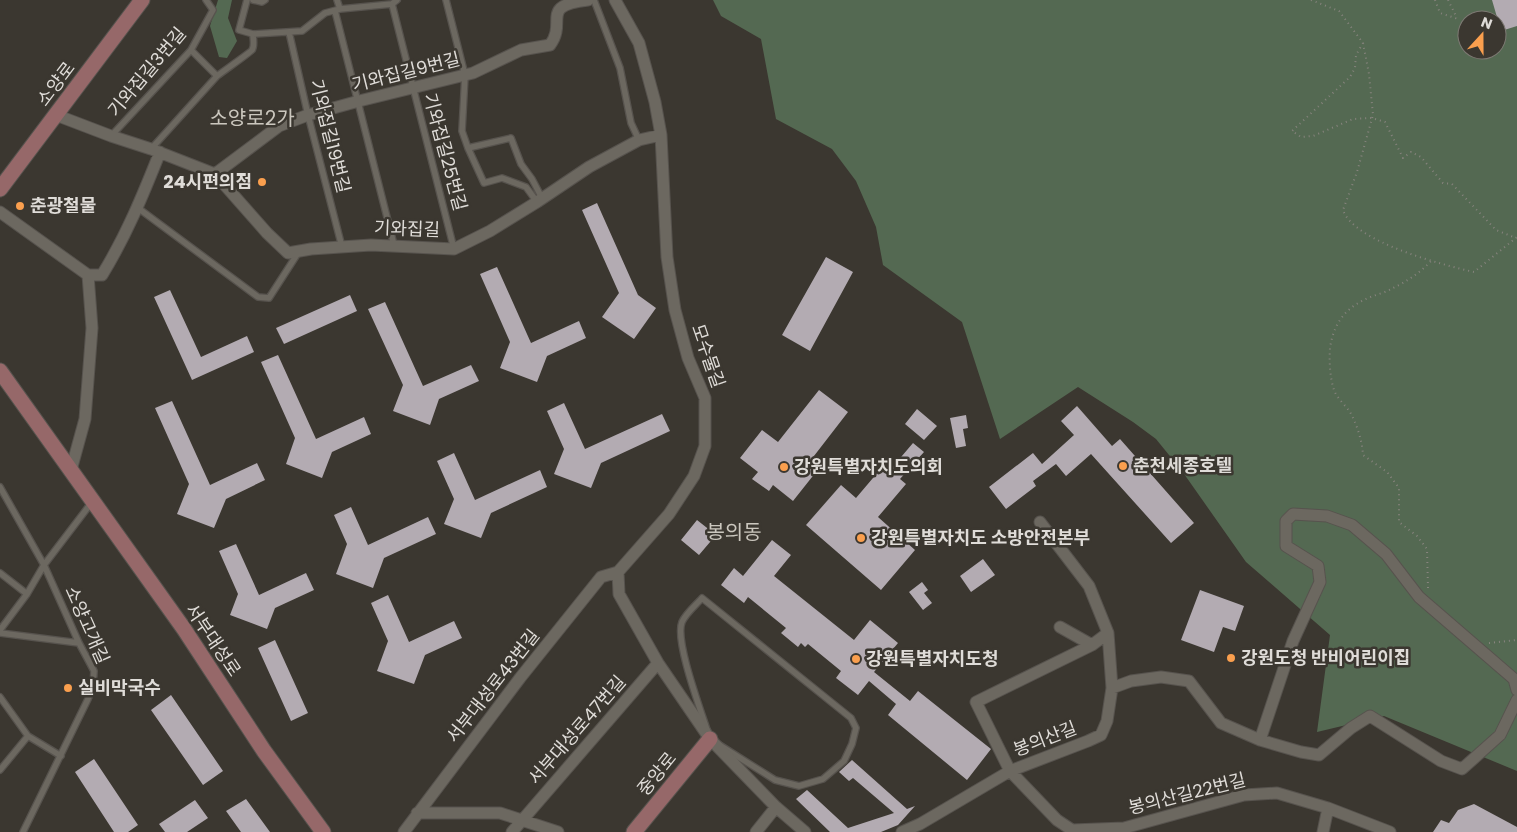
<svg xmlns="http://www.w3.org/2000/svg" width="1517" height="832" font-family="Poppins,'Noto Sans KR',sans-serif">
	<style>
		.green { fill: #546952; fill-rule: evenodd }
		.building { fill: #b3abb2 }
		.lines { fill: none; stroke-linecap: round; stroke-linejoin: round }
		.lane-casing { stroke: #57534e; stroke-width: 8 }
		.street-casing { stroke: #57534e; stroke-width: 13 }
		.secondary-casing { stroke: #57534e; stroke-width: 17 }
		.path { stroke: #87847e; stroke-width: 2; stroke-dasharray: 1 4; stroke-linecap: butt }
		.lane { stroke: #6c6860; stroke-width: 5.5 }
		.street { stroke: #6c6860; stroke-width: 11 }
		.secondary { stroke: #966869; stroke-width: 15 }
		.poi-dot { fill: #fa9f4e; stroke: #3b3730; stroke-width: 2 }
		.labels { text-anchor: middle; stroke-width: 5; stroke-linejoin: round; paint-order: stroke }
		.street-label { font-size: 18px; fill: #dfdcd8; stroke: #3b3730 }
		.poi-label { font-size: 18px; font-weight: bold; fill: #dfdcd8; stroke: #3b3730; text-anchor: start }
		.quarter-label { font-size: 20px; fill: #cbc7be; stroke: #3b3730 }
	</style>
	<rect width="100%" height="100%" fill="#3b3730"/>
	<path class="green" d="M218,0H232L228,18L237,41L227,58L219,57L210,26Z
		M713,0H1517V771L1384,716L1317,732L1330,635L1246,562L1182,471L1156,439L1133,422L1078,387L1000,439L962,322L883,265L876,227L856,181L832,149L776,119L761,39L721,16ZM1467,20H1497V50H1467Z"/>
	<path class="building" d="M1492,0H1517V26L1501,31Z
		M597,203L638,295L656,308L634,339L602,317L619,293L582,210Z
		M826,257L853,272L810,351L782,335Z
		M497,267L531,343L579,321L586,338L547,356L537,382L500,368L510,342L480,274Z
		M170,290L201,357L247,336L254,352L192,380L154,297Z
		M350,295L357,311L284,344L276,328Z
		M385,302L423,386L471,365L479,381L439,399L430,425L393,411L403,385L368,309Z
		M278,355L316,439L364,417L371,434L332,452L322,478L286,464L295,438L261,362Z
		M819,390L848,412L807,465L816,472L793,501L773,485L769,491L752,479L758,472L740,458L762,430L778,442Z
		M172,401L210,485L257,463L265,480L226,499L214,528L177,514L189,484L155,408Z
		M564,403L585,449L662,414L670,431L601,463L591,488L554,474L564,449L547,411Z
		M1077,406L1112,446L1120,439L1194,523L1171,543L1091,454L1066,476L1056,464L1033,481L1036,486L1006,509L989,487L1033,453L1042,464L1074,435L1061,421Z
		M917,409L937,426L924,440L905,424Z
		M966,415L968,428L963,429L966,446L956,448L950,418Z
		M913,443L924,452L900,479L906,484L878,517L915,550L881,590L806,525L841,485L856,498L884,465L890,470Z
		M454,453L475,500L540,470L547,487L491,513L481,538L444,524L454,499L437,461Z
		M351,507L368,545L428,517L436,534L384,558L373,588L336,574L347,544L334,515Z
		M697,520L716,535L699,555L681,540Z
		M772,540L791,555L774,576L854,640L870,620L898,643L874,672L910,701L918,691L991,749L967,780L888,715L896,704L869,681L858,695L836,678L841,671L808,644L805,647L801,643L798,647L781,633L786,628L748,597L744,603L721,585L734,568L743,576Z
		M236,544L259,595L306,573L314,590L275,608L267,629L230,615L238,594L219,551Z
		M983,559L995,575L971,592L960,576Z
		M922,582L928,590L924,593L932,603L923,610L909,592Z
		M1200,590L1244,606L1235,631L1223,627L1214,652L1181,640Z
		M388,595L409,642L454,621L462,638L425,655L414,684L377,671L388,641L371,603Z
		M275,640L308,713L291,721L258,648Z
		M171,695L223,771L203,785L151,710Z
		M94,759L138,825L128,832H114L75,772Z
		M852,760L907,809L915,806L898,825L881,832H830L796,799L807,790L848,828L894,813L853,778L849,781L839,772Z
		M246,799L270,832H241L226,811Z
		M195,800L208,818L187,832H165L159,824Z
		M1474,804L1517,827V832H1433L1441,820L1449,823L1458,810Z"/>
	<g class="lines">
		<defs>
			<path id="lane" d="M247,0L239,30L253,34
				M253,0L262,2L265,0
				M337,0L340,9
				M446,0L465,75L462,131L468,148L484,183L502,178L526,187L537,202
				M594,0L620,68L631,123L639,140
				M392,4L454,249
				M335,11L394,245
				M289,32L308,115L342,247
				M217,76C222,72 251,52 252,50C255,46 253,39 253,34L302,31L325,13L340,9L392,4L397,0
				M111,136L191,50L213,10L206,0
				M468,148L511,138L521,164L532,179L542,198
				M151,149L217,76L191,50
				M138,208L258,297L269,298L298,253
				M0,487L44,565L79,643L94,671L93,687L88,699L23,832
				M0,573L27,594
				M702,598L851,718L856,728L852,744L844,761L823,779L799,786L775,780L710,739C703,716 674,641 682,622C686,613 696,605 702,598Z
				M0,630L27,594L44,565L92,502
				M0,633L79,643
				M0,697L28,736L61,756
				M0,770L28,736"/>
			<path id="street" d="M615,0L639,43L655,102L661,135L667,257L675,310L688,358L705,398V446L694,476L669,514L618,572L619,594L658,663L710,739L776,807L805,832
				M56,115L111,136L151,149L215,174L267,233L288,253L311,249L371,245L454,249L490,231L537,202L589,167L639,140L661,135
				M215,174L279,126L308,115L359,101L473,73L521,50L550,45C568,21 538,6 588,0
				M0,212L88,275
				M88,275H102C126,236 143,195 160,152
				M71,470L85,419L92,328L88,275
				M1060,627L1092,645
				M1108,633L1092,645L976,702L1010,771L1057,820L1072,830L1124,828L1244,795L1277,793L1328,808L1390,832
				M1112,688L1131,681L1161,677L1189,681L1221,723L1260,740L1301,752L1319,755L1351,728L1370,716L1441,761L1462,769L1500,735L1517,700
				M1260,740L1293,641L1320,582L1318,566L1286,546V521L1293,514L1327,516L1352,525L1386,554L1419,597L1514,679L1517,690
				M417,813H500L558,832
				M404,832L520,678L601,577L618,572
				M512,832L658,663
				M756,832L776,807
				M902,832L920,824L1010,771L1088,741L1101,735L1107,721L1112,688L1108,633L1089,586L1040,522
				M1323,832L1328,808"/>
			<path id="secondary" d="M0,189L142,0
				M0,371L184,629L264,751L323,832
				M634,832L710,739"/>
		</defs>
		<use href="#lane" class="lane-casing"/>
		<use href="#street" class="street-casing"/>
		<use href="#secondary" class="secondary-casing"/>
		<path class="path" d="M1311,0L1339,11L1363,43L1369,74L1373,115L1357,172L1343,210C1354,242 1443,265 1474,272L1517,237
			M1435,0L1440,13L1458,19
			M1448,0L1457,18
			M1363,43L1356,55L1355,68L1350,77L1292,131L1301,137L1313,136L1353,119L1372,118L1385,122L1403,158L1411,152L1421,157L1443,183L1452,184L1496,230L1516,238
			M1428,588L1427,549L1417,536L1399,522V488L1387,472L1363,455C1362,440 1357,425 1350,412C1345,405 1337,398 1334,390C1330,378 1329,361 1330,348C1334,321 1347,306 1373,296C1379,294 1386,292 1391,289C1406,282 1420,273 1431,261
			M1489,643L1517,640"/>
		<use href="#lane" class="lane"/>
		<use href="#street" class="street"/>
		<use href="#secondary" class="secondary"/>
	</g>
	<g class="poi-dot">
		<circle cx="262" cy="182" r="5"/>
		<circle cx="20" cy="206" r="5"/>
		<circle cx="1123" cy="466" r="5"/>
		<circle cx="784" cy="467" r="5"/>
		<circle cx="861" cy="538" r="5"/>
		<circle cx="1231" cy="658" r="5"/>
		<circle cx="856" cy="659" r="5"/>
		<circle cx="68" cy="688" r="5"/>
	</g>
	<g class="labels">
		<g class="street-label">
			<text transform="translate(147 72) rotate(-50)" y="6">기와집길3번길</text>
			<text transform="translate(406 72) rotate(-14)" y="6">기와집길9번길</text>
			<text transform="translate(56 84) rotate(-53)" y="6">소양로</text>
			<text transform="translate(330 136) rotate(76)" y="6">기와집길19번길</text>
			<text transform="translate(445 152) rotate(75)" y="6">기와집길25번길</text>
			<text transform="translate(407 229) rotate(2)" y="6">기와집길</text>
			<text transform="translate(708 356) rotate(71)" y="6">모수물길</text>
			<text transform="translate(87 625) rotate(66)" y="6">소양고개길</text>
			<text transform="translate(213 640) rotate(56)" y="6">서부대성로</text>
			<text transform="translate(493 686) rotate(-52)" y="6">서부대성로43번길</text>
			<text transform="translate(577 730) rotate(-49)" y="6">서부대성로47번길</text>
			<text transform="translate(1045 739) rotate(-21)" y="6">봉의산길</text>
			<text transform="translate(657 774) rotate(-51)" y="6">중앙로</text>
			<text transform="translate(1187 794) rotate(-14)" y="6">봉의산길22번길</text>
		</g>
		<g class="poi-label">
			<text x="252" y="188" text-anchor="end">24시편의점</text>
			<text x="30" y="212">춘광철물</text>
			<text x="1133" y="472">춘천세종호텔</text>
			<text x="794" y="473">강원특별자치도의회</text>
			<text x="871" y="544">강원특별자치도 소방안전본부</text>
			<text x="1241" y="664">강원도청 반비어린이집</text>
			<text x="866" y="665">강원특별자치도청</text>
			<text x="78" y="694">실비막국수</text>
		</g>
		<g class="quarter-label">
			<text x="252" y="125">소양로2가</text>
			<text x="734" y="539">봉의동</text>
		</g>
	</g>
	<g transform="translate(1482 35) rotate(21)"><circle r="24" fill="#3b3730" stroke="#7d7973"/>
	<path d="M0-4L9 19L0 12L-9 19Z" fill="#fa9f4e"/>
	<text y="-8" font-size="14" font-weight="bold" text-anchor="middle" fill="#dfdcd8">N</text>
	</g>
</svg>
